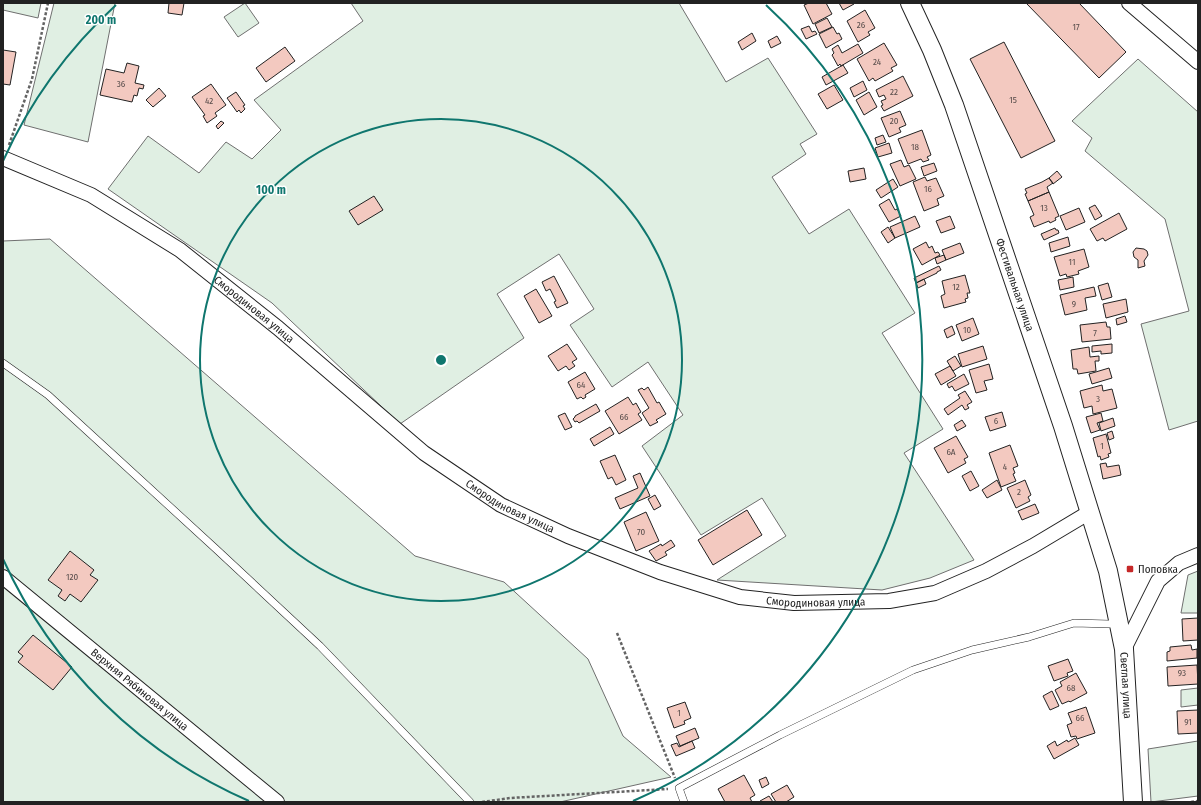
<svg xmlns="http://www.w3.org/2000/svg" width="1201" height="805" font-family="'Fira Sans Condensed',sans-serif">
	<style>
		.green { fill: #e0efe3; stroke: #6f6f6f }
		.building { fill: #f3c9c0; stroke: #222 }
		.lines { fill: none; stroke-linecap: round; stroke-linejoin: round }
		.service-casing { stroke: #222; stroke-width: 8 }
		.minor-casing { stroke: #222; stroke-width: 16 }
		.tertiary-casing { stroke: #222; stroke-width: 20 }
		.path { stroke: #646464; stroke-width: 2.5; stroke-dasharray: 3 2; stroke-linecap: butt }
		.service { stroke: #fff; stroke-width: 7 }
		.minor { stroke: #fff; stroke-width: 14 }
		.tertiary { stroke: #fff; stroke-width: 18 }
		.ring { fill: none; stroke: #0f766e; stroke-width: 2 }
		.poi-dot { fill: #c62828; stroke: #fff; stroke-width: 1.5 }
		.labels { text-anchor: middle; stroke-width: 3; stroke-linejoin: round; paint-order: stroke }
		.number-label { font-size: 9px; fill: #564c4a }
		.street-label { font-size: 11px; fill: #222; stroke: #fff }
		.poi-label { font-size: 11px; fill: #222; stroke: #fff; text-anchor: start }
		.centre { fill: #0f766e; stroke: #fff; stroke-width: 2 }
		.ring-label { font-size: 12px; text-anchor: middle; font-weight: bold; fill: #0f766e; stroke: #fff; stroke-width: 3; stroke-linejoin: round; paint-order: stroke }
	</style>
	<rect width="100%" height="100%" fill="#fff"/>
	<path class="green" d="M3,3H41L38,18L3,10Z
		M54,3H115L88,142L24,125Z
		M245,3L259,23L238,37L224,17Z
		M351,3H679L726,82L768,58L817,134L800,144L806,154L772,177L809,234L849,209L915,313L882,333L943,429L904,453L974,560L930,578L882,590L717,580L786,536L762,498L701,535L642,446L683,415L648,362L612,387L570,325L594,309L559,254L497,294L524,338L400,424L272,303L108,189L148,136L199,173L226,142L252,159L281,130L254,100L363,21Z
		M1138,59L1198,112V421L1169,430L1141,324L1189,311L1165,219L1085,151L1092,138L1072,121Z
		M50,239L415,556L504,582L588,659L623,736L671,777L560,802H3V241Z
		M1198,571V613H1181L1188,575Z
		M1198,688V705L1181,707V690Z
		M1198,741V796L1151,802L1148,749Z"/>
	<path class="building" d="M169,3H184L182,15L168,13Z
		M809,3H826L832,14L813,24L804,5Z
		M839,3H854V4L843,10Z
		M1026,3H1079L1126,52L1099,78Z
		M865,10L875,28L868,32L870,35L858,42L847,21Z
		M827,18L832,27L819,33L815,24Z
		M809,26L812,32L815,31L817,34L806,39L801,29Z
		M833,27L837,34L839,33L842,39L826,48L819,34Z
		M752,33L756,41L742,50L738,42Z
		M777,36L781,43L771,48L768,41Z
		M1004,42L1055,141L1021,158L970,59Z
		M884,43L897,65L891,68L893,71L875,81L873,78L869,81L857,59Z
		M858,44L863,53L841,66L840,64L838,66L832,55L834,53L832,49L838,45L842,53Z
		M285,47L295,61L266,82L256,68Z
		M3,50L16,52L10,85L3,84Z
		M127,63L139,66L135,83L144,85L143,89L139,88L137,96L134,95L132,102L100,95L106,69L124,73Z
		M843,65L848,73L826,85L822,77Z
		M903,76L913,96L884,111L881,106L883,105L881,101L886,99L884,95L879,97L876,90Z
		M863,81L867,90L854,97L850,88Z
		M211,84L226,105L215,113L217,116L207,123L203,116L205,115L192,97Z
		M834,85L843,100L827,109L818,94Z
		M159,88L166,96L153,107L146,100Z
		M236,92L245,105L243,106L245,109L241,113L239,110L237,112L227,98Z
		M869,92L877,107L864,115L856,100Z
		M900,111L906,125L899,128L901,132L889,137L881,118Z
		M221,121L224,123L218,129L216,126Z
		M922,130L931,155L927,157L929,160L923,162L921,159L908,164L898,139Z
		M883,135L886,142L877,145L875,138Z
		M889,143L892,153L878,157L875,148Z
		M901,160L904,167L909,165L916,179L900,186L890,164Z
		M934,163L937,171L924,176L921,167Z
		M864,168L866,179L850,182L848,171Z
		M1057,171L1062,177L1053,184L1049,178Z
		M925,177L927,181L936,178L944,196L937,199L939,205L924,211L913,182Z
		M1049,178L1053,183L1047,187L1049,192L1028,201L1025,194L1027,193L1025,189L1042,182Z
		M893,179L898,187L881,198L876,190Z
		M1049,192L1059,216L1055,218L1056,220L1050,223L1049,221L1034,227L1030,217L1034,215L1028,201Z
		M374,196L383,210L358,225L349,211Z
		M889,199L895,210L897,209L901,216L889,222L879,205Z
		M1095,205L1102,216L1095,220L1089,208Z
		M1079,208L1085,222L1066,230L1060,216Z
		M1119,213L1127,229L1105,241L1103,238L1097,241L1090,229Z
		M915,216L920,227L895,238L890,227Z
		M950,216L955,228L941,233L936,221Z
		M888,227L895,238L888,243L881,232Z
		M1055,228L1056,230H1058L1059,233L1044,240L1041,234Z
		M1068,237L1070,246L1051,252L1049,243Z
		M926,242L929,248L932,246L935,253L938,252L940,255L922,265L913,249Z
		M960,243L964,253L946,260L942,250Z
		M1136,248L1144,249L1147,251L1148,255L1144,261L1145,266L1138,268V260L1134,257L1133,252Z
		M1084,249L1089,267L1078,271L1079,274L1067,277L1066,274L1060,276L1054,257Z
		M944,255L946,260L937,264L935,258Z
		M939,266L941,270L937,272V273L916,283L914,278Z
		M965,275L970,293H967L968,298L965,299L966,302L944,308L941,296L945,294L942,281Z
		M554,276L568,303L557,308L554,302L556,301L550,289L546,291L542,282Z
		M1073,277L1074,287L1060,290L1058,280Z
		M924,279L926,284L918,288L916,283Z
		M1108,283L1112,297L1102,300L1098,286Z
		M1094,287L1096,296L1085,298L1087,310L1065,315L1060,295Z
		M536,289L552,316L539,323L524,296Z
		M1126,299L1128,312L1106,318L1103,304Z
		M1125,316L1127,322L1117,325L1116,319Z
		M973,318L979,334L962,341L956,325Z
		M1106,322L1107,327H1110L1111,339L1082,342L1080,325Z
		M952,326L955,334L947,338L944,330Z
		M567,344L577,359L572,362L575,366L569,370L566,366L558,371L548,356Z
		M1112,344V353L1101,354V351L1092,352V346Z
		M983,346L987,359L962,367L958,354Z
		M1089,347L1090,357L1099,356V361H1095L1096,371L1078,374L1077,369H1073L1071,350Z
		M955,356L961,366L953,371L947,361Z
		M989,364L993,379L984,381L987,390L976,393L969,370Z
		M950,366L956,376L941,385L935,374Z
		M1109,368L1112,378L1092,384L1089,374Z
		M585,372L595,389L585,395L586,397L583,399L581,397L577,399L568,382Z
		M964,374L969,384L955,391L952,386L949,388L947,384Z
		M1102,385L1103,391L1112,389L1117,408L1093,414L1092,406L1084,408L1080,391Z
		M648,387L657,403L659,402L666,414L656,420L658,422L650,426L642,413L649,408L638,390L642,388L644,390Z
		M965,391L972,402L967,405L969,408L965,410L962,405L948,415L944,409L960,398L958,395Z
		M628,397L633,405L636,403L641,412L638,414L642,420L619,434L605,411Z
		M596,404L600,411L579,423L577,421L575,422L573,419L575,417V416Z
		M1002,412L1006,426L990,431L985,417Z
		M565,413L572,427L565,430L558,416Z
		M1101,413L1103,421L1097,423L1100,430L1091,433L1086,417Z
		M1113,418L1115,426L1101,431L1099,423Z
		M962,420L966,426L957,431L954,425Z
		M610,427L614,434L594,446L590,439Z
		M1112,431L1114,438L1109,440L1107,433Z
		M1106,434L1111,453L1108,454L1109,457L1101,460L1100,456L1098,457L1093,438Z
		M956,436L968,457L964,459L966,463L948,473L934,448Z
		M1010,445L1018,466L1013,468L1015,473L1013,474L1016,481L1001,487L989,453Z
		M615,455L626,480L616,485L612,477L608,479L600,461Z
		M1106,463L1107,467L1119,465L1121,475L1103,479L1100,464Z
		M971,471L979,486L970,491L962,476Z
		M640,473L650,496L620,509L615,498L638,488L633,476Z
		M997,480L1002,490L987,498L982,490Z
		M1025,480L1031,495L1028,497L1030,501L1016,508L1007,488Z
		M655,495L661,506L654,510L648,499Z
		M1035,504L1039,513L1022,520L1018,511Z
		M747,510L762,535L713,565L698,540Z
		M646,512L659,541L636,551L624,522Z
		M671,540L675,546L665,552L667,555L656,561L649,551L661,544L662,546Z
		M70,551L94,570L90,575L98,580L81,602L70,594L65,601L58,596L62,590L48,580Z
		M1198,618V640L1183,641L1182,619Z
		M33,635L72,667L53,690L18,662L23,656L18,652Z
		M1191,645L1192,650L1197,649V658L1167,661V652L1170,651V647Z
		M1068,659L1073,671L1067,673L1068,676L1054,681L1048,666Z
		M1197,665L1198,684L1168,686L1167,667Z
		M1076,673L1087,693L1070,702L1069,701L1062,704L1055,690L1062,686L1060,682Z
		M1052,691L1059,706L1050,710L1043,696Z
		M685,702L691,718L684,721L685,724L674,728L667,708Z
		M1086,707L1095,733L1077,739L1076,736L1071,737L1067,725L1072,723L1068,713Z
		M1198,710V733L1178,734L1177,711Z
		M695,728L699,738L680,746L676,736Z
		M1075,738L1079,745L1054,759L1047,746L1055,741L1057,746L1067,740L1068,742Z
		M692,741L695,748L676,756L671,745L677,743L679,747Z
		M744,775L755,795L750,798L752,802H725L718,789Z
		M766,777L769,784L762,788L759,780Z
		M787,785L794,797L786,802H776L771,794Z
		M769,796L773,802H761L760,801Z"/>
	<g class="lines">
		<defs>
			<path id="service" d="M3,363L48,395L216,549L320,646L470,802
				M684,802L679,788L780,735L913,670L972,650L1029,637L1074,623L1110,624L1118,618"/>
			<g id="minor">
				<path d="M1129,3L1198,62"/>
				<path id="s1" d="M3,158L91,195L180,250L278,328L424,453L501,505L568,536L660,572L740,597L794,603L889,601L935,593L986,571L1033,546L1090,512"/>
				<path id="s2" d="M3,577L277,802"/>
				<path d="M1124,649L1158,581L1179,563L1198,555"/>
			</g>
			<g id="tertiary">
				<path id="s3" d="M910,3L932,50L954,105L1063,426L1108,571L1124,649L1133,802"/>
			</g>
		</defs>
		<use href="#service" class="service-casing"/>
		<use href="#minor" class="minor-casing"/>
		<use href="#tertiary" class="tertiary-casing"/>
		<path class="path" d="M9,145L32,79L48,3
			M617,633L675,778
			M482,802L510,798L668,789
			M1191,802L1198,801"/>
		<use href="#service" class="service"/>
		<use href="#minor" class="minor"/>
		<use href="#tertiary" class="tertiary"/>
	</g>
	<g class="ring">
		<circle cx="441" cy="360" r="241"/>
		<path d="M249 801A481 481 0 0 1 3 559M3 161A481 481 0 0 1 116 5M766 5A481 481 0 0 1 633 801"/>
	</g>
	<rect class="poi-dot" x="1126" y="565" width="8" height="8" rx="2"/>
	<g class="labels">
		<g class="number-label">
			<text x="861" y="28">26</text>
			<text x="1076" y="30">17</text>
			<text x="877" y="65">24</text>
			<text x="121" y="87">36</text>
			<text x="894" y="95">22</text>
			<text x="1013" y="103">15</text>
			<text x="209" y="104">42</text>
			<text x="894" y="124">20</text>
			<text x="915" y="150">18</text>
			<text x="928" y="192">16</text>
			<text x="1044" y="211">13</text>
			<text x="1072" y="265">11</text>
			<text x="956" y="290">12</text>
			<text x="1074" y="307">9</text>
			<text x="967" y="333">10</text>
			<text x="1095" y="336">7</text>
			<text x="581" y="388">64</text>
			<text x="1098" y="402">3</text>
			<text x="624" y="420">66</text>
			<text x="996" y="424">6</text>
			<text x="1102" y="449">1</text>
			<text x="951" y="455">6А</text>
			<text x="1005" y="470">4</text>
			<text x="1019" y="495">2</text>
			<text x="641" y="535">70</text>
			<text x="72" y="580">120</text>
			<text x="1182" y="676">93</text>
			<text x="1071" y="691">68</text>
			<text x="679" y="716">1</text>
			<text x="1080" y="721">66</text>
			<text x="1188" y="725">91</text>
		</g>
		<g class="street-label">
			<text dy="4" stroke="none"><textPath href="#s3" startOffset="301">Фестивальная улица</textPath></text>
			<text dy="4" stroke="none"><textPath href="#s1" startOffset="295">Смородиновая улица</textPath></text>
			<text dy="4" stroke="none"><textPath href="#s1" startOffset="619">Смородиновая улица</textPath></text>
			<text dy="4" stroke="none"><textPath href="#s1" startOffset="943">Смородиновая улица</textPath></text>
			<text dy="4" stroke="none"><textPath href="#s3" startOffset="718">Светлая улица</textPath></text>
			<text dy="4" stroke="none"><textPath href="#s2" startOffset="177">Верхняя Рябиновая улица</textPath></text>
		</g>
		<g class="poi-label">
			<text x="1138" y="573">Поповка</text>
		</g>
	</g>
	<circle cx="441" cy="360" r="6" class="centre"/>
	<g class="ring-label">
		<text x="101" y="24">200 m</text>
		<text x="271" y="194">100 m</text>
	</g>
	<rect width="1201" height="805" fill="none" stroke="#222222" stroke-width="8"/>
</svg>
